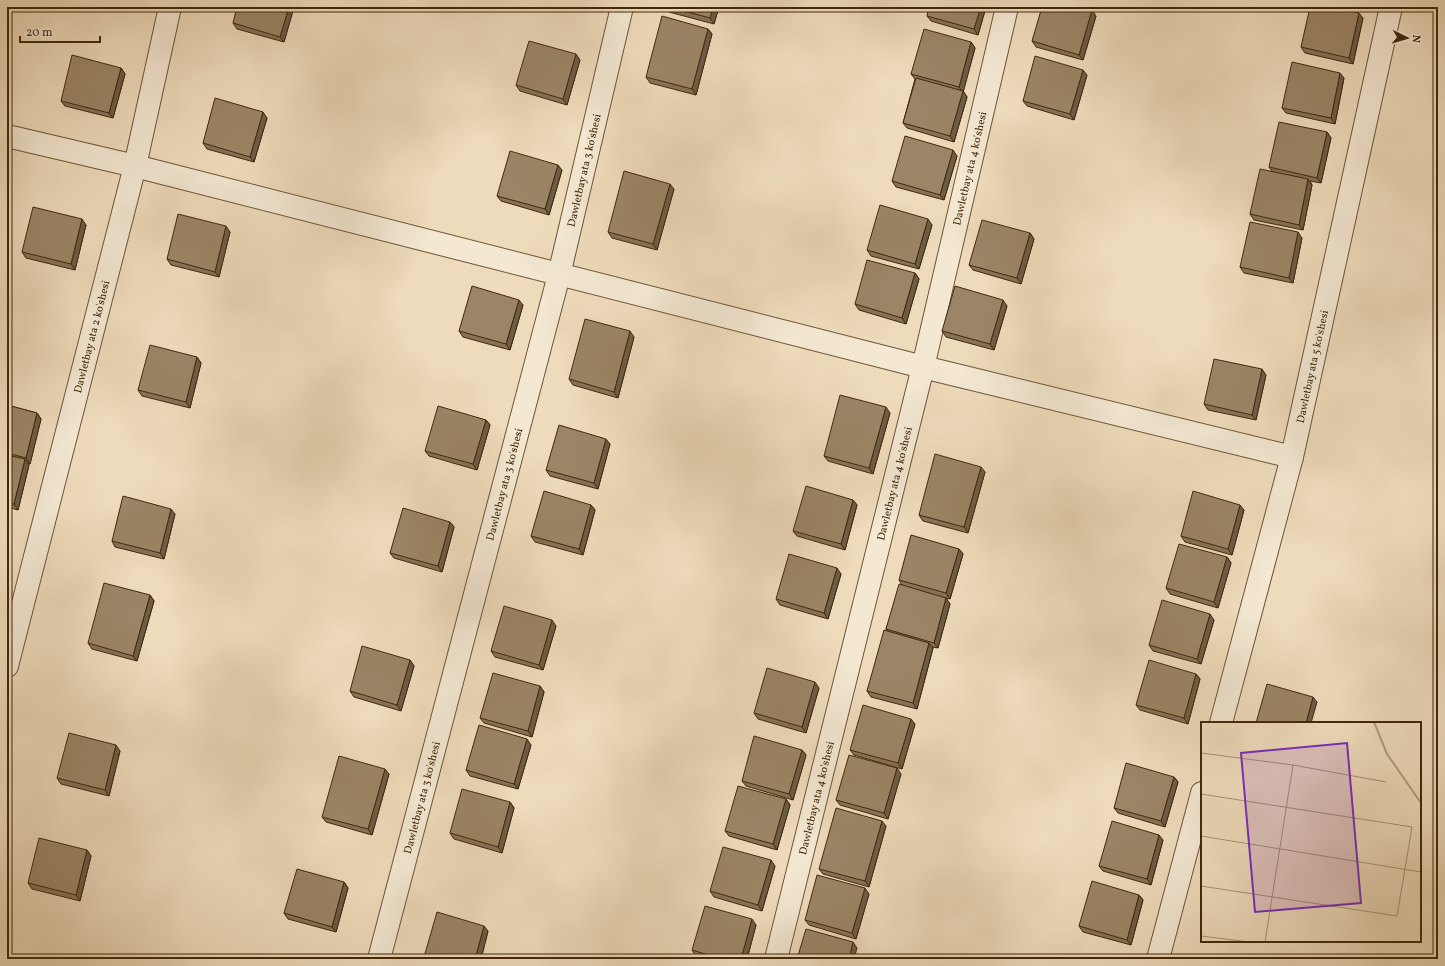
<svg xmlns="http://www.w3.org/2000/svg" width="1445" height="966" font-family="Vollkorn,serif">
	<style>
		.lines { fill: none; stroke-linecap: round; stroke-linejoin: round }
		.minor-casing { stroke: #6d5536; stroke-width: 24 }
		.minor { stroke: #f4e8d3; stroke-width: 22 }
		.wall { fill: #857258; stroke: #42280a }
		.shaded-wall { fill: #6c5d47; stroke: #42280a }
		.building { fill: #9b8566; stroke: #42280a }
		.labels { text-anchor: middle; stroke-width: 3; stroke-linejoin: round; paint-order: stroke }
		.street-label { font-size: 11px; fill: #42280a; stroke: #f4e8d3 }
		.inset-river { fill: none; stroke: #b49e7f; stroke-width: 2 }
		.inset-road { fill: none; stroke: #a99374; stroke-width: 1 }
		.view { fill: #7b2cbf; fill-opacity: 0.15; stroke: #7b2cbf; stroke-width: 2 }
		.inset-edge { fill: none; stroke: #42280a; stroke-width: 2 }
	</style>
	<rect width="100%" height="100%" fill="#eedbbb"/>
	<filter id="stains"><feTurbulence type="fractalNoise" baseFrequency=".005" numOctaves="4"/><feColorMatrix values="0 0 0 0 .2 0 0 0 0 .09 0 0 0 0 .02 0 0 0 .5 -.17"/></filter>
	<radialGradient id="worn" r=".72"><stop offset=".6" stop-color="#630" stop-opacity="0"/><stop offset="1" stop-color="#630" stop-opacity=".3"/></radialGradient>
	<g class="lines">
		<defs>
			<g id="minor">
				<path d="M7,136L135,166L923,367L1292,457"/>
				<path id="s1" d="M7,666L135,166L170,7"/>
				<path id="s2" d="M1221,723L1292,457L1391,7"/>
				<path id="s3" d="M379,959L559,275L622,7"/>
				<path id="s4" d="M776,959L923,367L1007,7"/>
				<path d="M1158,959L1202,793"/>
			</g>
		</defs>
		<use href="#minor" class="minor-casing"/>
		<use href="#minor" class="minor"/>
	</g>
	<path class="wall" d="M294,7L284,42L237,29L233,23Z
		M666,7H719L714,24L669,12Z
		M986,7L978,35L931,21L927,16Z
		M1096,16L1083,60L1036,47L1032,41Z
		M1363,18L1353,64L1305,53L1301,47Z
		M708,29L712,34L696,95L650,83L646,77Z
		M971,42L975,48L963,91L967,97L954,142L907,128L903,123L915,79L911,74Z
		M580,60L567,105L520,91L516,85Z
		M121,68L125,74L113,118L65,106L61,101Z
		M1087,75L1074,120L1027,106L1023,101Z
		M1344,78L1335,124L1286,113L1282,108Z
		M267,118L254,162L207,149L203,143Z
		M1327,132L1331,138L1321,183L1310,181L1312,185L1303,230L1254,220L1250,214L1272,171L1269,167Z
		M957,156L944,200L896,187L892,181Z
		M562,170L549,215L501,201L497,196Z
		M674,189L657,250L612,238L608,232Z
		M86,225L75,270L26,258L22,252Z
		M932,225L919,269L871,256L867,250Z
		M230,232L219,277L171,265L167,259Z
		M1030,233L1034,239L1021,284L973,270L969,265Z
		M1302,238L1293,283L1244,273L1240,267Z
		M915,273L919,279L906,324L859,310L855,304Z
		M523,305L510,350L463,337L459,331Z
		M1007,306L994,350L946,337L942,331Z
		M634,337L618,398L573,385L569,379Z
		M197,357L201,363L190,408L142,396L138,390Z
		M1266,375L1256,420L1208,410L1204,404Z
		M7,405L37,413L41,419L30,464L28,463L29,465L18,510L7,507Z
		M890,413L873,474L828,461L824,456Z
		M486,420L490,425L477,470L429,456L425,451Z
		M610,444L598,489L550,476L546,470Z
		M985,472L968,533L923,521L919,515Z
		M853,500L857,505L845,550L797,536L793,531Z
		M591,505L595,510L583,555L535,542L531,536Z
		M1244,510L1232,555L1185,542L1181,536Z
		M175,514L164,559L115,547L112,541Z
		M450,522L454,527L442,572L394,558L390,553Z
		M959,549L963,554L950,599L946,598L950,604L938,648L932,647L933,648L917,709L871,697L867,691L887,631L886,629L902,585L899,580Z
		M1227,557L1231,563L1218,608L1170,594L1166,588Z
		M841,574L828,619L780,605L776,599Z
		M150,595L154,601L137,661L92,649L88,643Z
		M1214,620L1201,664L1153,651L1149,645Z
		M556,626L543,670L495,657L491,651Z
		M410,660L414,666L401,711L354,697L350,691Z
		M1196,674L1200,679L1188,724L1140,710L1136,705Z
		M540,686L544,692L532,737L484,723L480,718Z
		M819,688L806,733L758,719L754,713Z
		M915,724L902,769L854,755L850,750Z
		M531,745L518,789L470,776L466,770Z
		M802,750L806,755L793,800L746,786L742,781Z
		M120,751L109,796L61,784L57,778Z
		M389,774L372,835L326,822L322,817Z
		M901,774L888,819L840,805L836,800Z
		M1174,777L1178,782L1165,827L1118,813L1114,808Z
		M786,799L790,805L777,850L729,836L725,831Z
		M510,802L514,808L502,853L454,839L450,833Z
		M886,826L869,887L823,874L819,869Z
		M1163,840L1151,885L1103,871L1099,866Z
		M87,850L91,856L80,901L32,889L28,883Z
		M775,866L762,911L714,897L710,891Z
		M344,882L348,888L336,932L288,919L284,913Z
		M869,894L856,939L809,925L805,920Z
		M1139,895L1143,900L1131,945L1083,932L1079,926Z
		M756,925L747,959H707L696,956L692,950Z
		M488,931L481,959H426L424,957Z"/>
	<path class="shaded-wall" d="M289,7H294L284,42L280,37Z
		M713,7H719L714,24L710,18Z
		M981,7H986L978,35L974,29Z
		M1092,10L1096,16L1083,60L1079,55Z
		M1359,13L1363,18L1353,64L1349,58Z
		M708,29L712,34L696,95L692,89Z
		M971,42L975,48L963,93L959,87Z
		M576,54L580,60L567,105L563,99Z
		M121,68L125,74L113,118L109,113Z
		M1083,70L1087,75L1074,120L1070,114Z
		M1340,73L1344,78L1335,124L1331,118Z
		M963,91L967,97L954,142L950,136Z
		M263,112L267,118L254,162L250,157Z
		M1327,132L1331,138L1321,183L1317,178Z
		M953,150L957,156L944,200L940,195Z
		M558,165L562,170L549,215L545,209Z
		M1308,179L1312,185L1303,230L1299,225Z
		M670,184L674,189L657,250L653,244Z
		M82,219L86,225L75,270L71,264Z
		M928,219L932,225L919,269L915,264Z
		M226,226L230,232L219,277L215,272Z
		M1298,232L1302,238L1293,283L1289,278Z
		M1030,233L1034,239L1021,284L1017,278Z
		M915,273L919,279L906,324L902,318Z
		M519,300L523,305L510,350L506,344Z
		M1003,300L1007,306L994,350L990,344Z
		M630,331L634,337L618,398L614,392Z
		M197,357L201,363L190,408L186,402Z
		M1262,369L1266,375L1256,420L1252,415Z
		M886,407L890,413L873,474L869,468Z
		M37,413L41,419L30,464L26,458Z
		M486,420L490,425L477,470L473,464Z
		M606,439L610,444L598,489L594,483Z
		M25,459L29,465L18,510L14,504Z
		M981,467L985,472L968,533L964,527Z
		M853,500L857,505L845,550L841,544Z
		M591,505L595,510L583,555L579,549Z
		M1240,505L1244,510L1232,555L1228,549Z
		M171,509L175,514L164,559L160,553Z
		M450,522L454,527L442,572L438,566Z
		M959,549L963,554L950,599L946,593Z
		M1227,557L1231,563L1218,608L1214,602Z
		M837,568L841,574L828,619L824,613Z
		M150,595L154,601L137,661L133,656Z
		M946,598L950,604L938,648L934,643Z
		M1210,614L1214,620L1201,664L1197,659Z
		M552,620L556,626L543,670L539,665Z
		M929,643L933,648L917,709L913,703Z
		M410,660L414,666L401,711L397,705Z
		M1196,674L1200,679L1188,724L1184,718Z
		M815,682L819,688L806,733L802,727Z
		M540,686L544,692L532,737L528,731Z
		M1313,697L1317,702L1311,723H1306Z
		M911,719L915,724L902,769L898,763Z
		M527,739L531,745L518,789L514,784Z
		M116,745L120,751L109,796L105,790Z
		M802,750L806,755L793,800L789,794Z
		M897,768L901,774L888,819L884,813Z
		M385,769L389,774L372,835L368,829Z
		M1174,777L1178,782L1165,827L1161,821Z
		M786,799L790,805L777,850L773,844Z
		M510,802L514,808L502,853L498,847Z
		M882,821L886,826L869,887L865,881Z
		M1159,835L1163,840L1151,885L1147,879Z
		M87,850L91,856L80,901L76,895Z
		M771,860L775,866L762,911L758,905Z
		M344,882L348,888L336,932L332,927Z
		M865,888L869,894L856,939L852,933Z
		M1139,895L1143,900L1131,945L1127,940Z
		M752,919L756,925L747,959H741Z
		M484,926L488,931L481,959H475Z
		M853,942L857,948L854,959H849Z"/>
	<path class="building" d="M237,7H289L280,37L233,23Z
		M669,7H713L710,18Z
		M929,7H981L974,29L927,16Z
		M1042,7H1082L1092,10L1079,55L1032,41Z
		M1310,7H1334L1359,13L1349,58L1301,47Z
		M662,16L708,29L692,89L646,77Z
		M924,29L971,42L959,87L911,74Z
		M529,41L576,54L563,99L516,85Z
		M72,55L121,68L109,113L61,101Z
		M1035,56L1083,70L1070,114L1023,101Z
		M1292,62L1340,73L1331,118L1282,108Z
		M916,78L963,91L950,136L903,123Z
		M215,98L263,112L250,157L203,143Z
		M1279,122L1327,132L1317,178L1269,167Z
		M905,136L953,150L940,195L892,181Z
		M510,151L558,165L545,209L497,196Z
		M1260,169L1308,179L1299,225L1250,214Z
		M624,171L670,184L653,244L608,232Z
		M880,205L928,219L915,264L867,250Z
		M33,207L82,219L71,264L22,252Z
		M178,214L226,226L215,272L167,259Z
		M982,220L1030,233L1017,278L969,265Z
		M1250,222L1298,232L1289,278L1240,267Z
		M867,260L915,273L902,318L855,304Z
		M472,286L519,300L506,344L459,331Z
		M955,286L1003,300L990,344L942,331Z
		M585,319L630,331L614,392L569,379Z
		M150,345L197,357L186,402L138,390Z
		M1214,359L1262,369L1252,415L1204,404Z
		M840,395L886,407L869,468L824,456Z
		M7,405L37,413L26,458L7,453Z
		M438,406L486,420L473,464L425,451Z
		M559,425L606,439L594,483L546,470Z
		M935,454L981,467L964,527L919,515Z
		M7,455L25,459L14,504L7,503Z
		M806,486L853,500L841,544L793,531Z
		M544,491L591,505L579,549L531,536Z
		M1193,491L1240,505L1228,549L1181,536Z
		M123,496L171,509L160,553L112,541Z
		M403,508L450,522L438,566L390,553Z
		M911,535L959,549L946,593L899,580Z
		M1179,544L1227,557L1214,602L1166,588Z
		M789,554L837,568L824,613L776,599Z
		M104,583L150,595L133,656L88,643Z
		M899,584L946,598L934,643L886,629Z
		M1162,600L1210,614L1197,659L1149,645Z
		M504,606L552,620L539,665L491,651Z
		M884,630L929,643L913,703L867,691Z
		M362,646L410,660L397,705L350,691Z
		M1149,660L1196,674L1184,718L1136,705Z
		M767,668L815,682L802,727L754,713Z
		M493,673L540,686L528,731L480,718Z
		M1267,684L1313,697L1306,723H1256Z
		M863,705L911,719L898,763L850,750Z
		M479,725L527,739L514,784L466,770Z
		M69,733L116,745L105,790L57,778Z
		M754,736L802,750L789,794L742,781Z
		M849,755L897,768L884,813L836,800Z
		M339,756L385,769L368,829L322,817Z
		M1126,763L1174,777L1161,821L1114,808Z
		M738,786L786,799L773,844L725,831Z
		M462,789L510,802L498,847L450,833Z
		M836,808L882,821L865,881L819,869Z
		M1112,821L1159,835L1147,879L1099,866Z
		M39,838L87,850L76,895L28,883Z
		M723,847L771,860L758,905L710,891Z
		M297,869L344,882L332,927L284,913Z
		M817,875L865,888L852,933L805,920Z
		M1092,881L1139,895L1127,940L1079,926Z
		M705,906L752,919L741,959H722L692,950Z
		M437,912L484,926L475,959H433L424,957Z
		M806,929L853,942L849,959H797Z"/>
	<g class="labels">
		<g class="street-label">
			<text dy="4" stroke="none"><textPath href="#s4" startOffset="814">Dawletbay ata 4 ko'shesi</textPath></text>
			<text dy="4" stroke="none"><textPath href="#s3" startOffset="815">Dawletbay ata 3 ko'shesi</textPath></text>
			<text dy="4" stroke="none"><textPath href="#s1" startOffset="340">Dawletbay ata 2 ko'shesi</textPath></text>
			<text dy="4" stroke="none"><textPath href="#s2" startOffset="368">Dawletbay ata 5 ko'shesi</textPath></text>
			<text dy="4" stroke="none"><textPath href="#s3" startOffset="491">Dawletbay ata 3 ko'shesi</textPath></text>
			<text dy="4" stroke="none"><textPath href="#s4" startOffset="490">Dawletbay ata 4 ko'shesi</textPath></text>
			<text dy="4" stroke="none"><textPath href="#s3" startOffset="167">Dawletbay ata 3 ko'shesi</textPath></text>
			<text dy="4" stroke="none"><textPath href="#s4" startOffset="166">Dawletbay ata 4 ko'shesi</textPath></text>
		</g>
	</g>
	<g transform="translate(1201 722)">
		<rect width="220" height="220" fill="#eedbbb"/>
		<path class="inset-river" d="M173,0L186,32L220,81"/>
		<path class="inset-road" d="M0,31L92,43L185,60M0,72L211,105L196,194L0,164M0,114L220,150M0,214L48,220M64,220L92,43"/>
		<path class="view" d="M146,21L160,181L54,190L40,31Z"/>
		<rect width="220" height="220" class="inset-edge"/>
	</g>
	<rect width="1445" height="966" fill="none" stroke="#eedbbb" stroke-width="24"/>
	<rect x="8" y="8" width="1429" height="950" fill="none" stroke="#42280a" stroke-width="2"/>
	<rect x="12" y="12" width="1421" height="942" fill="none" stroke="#42280a"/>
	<g transform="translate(1407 38) rotate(95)" stroke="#f4e8d3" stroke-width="3" paint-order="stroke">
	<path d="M0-3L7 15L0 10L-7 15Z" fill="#42280a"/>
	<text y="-6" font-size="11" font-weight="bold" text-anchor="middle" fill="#42280a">N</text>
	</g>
	<path d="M20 36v6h80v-6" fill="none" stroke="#42280a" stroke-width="2"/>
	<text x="26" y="36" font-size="12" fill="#42280a" stroke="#f4e8d3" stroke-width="3" paint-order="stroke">20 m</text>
	<rect width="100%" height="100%" filter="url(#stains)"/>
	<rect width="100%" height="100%" fill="url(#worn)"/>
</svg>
